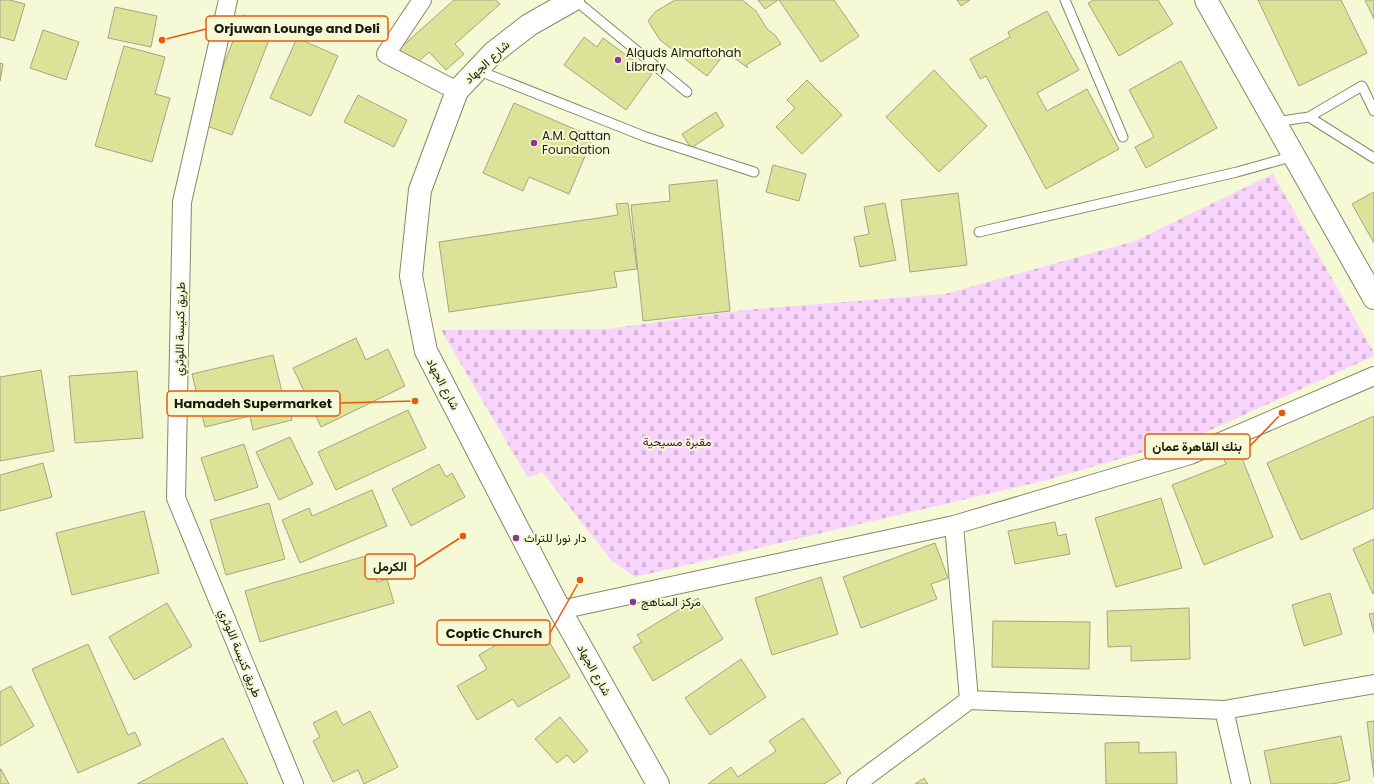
<svg xmlns="http://www.w3.org/2000/svg" width="1374" height="784" font-family="Poppins,Vazirmatn,sans-serif">
	<style>
		.cemetery { fill: url(#cemetery-stones) }
		.building { fill: #dce298; stroke: #a3a684 }
		.lines { fill: none; stroke-linecap: round; stroke-linejoin: round }
		.lane-casing { stroke: #868968; stroke-width: 11 }
		.street-casing { stroke: #868968; stroke-width: 20 }
		.secondary-casing { stroke: #868968; stroke-width: 24 }
		.lane { stroke: #fff; stroke-width: 9 }
		.street { stroke: #fff; stroke-width: 18 }
		.secondary { stroke: #fff; stroke-width: 22 }
		.poi-dot { fill: #91339d; stroke: #f5f9d5; stroke-width: 1.5 }
		.labels { text-anchor: middle; stroke-width: 4; stroke-linejoin: round; paint-order: stroke }
		.poi-label { font-size: 12px; fill: #1a1a0e; stroke: #f5f9d5; text-anchor: start }
		.street-label { font-size: 12px; fill: #1a1a0e; stroke: #f5f9d5 }
		.park-label { font-size: 12px; fill: #480b50; stroke: #f5f9d5 }
		.leader { fill: none; stroke: #e8590c; stroke-width: 1.5 }
		.callout-dot { fill: #e8590c; stroke: #f5f9d5; stroke-width: 1.5 }
		.callout { fill: #f5f9d5; stroke: #e8590c; stroke-width: 1.5 }
		.callout-label { font-size: 13px; text-anchor: middle; font-weight: bold; fill: #1a1a0e }
	</style>
	<defs>
		<pattern id="cemetery-stones" width="16" height="16" patternUnits="userSpaceOnUse"><rect width="16" height="16" fill="#f8d3fc"/><path d="M2 7V4a2 2 0 0 1 4 0v3zM10 15v-3a2 2 0 0 1 4 0v3z" fill="#d4b5d7"/></pattern>
	</defs>
	<rect width="100%" height="100%" fill="#f5f9d5"/>
	<path class="cemetery" d="M1273,174L1374,353V356L1195,437L1047,480L635,577L612,561L542,472L528,478L441,330L608,329L744,310L945,294L1135,241Z"/>
	<path class="building" d="M0,0H10L25,4L14,41L0,37Z
		M454,0H496L500,4L455,44L464,54L446,70L429,52L414,66L399,49Z
		M675,0H742L756,11L767,29L775,35L781,44L746,65L748,68L726,52L707,76L660,40L648,21L655,12Z
		M758,0H778L765,9Z
		M779,0H834L859,36L821,62Z
		M957,0H970L961,6Z
		M1094,0H1158L1173,24L1119,56L1088,3Z
		M1258,0H1341L1367,53L1299,86Z
		M1365,0H1374V19Z
		M115,7L157,16L151,47L108,38Z
		M1047,11L1079,70L1037,93L1047,111L1087,89L1119,149L1046,189L986,76L980,79L970,59L1010,37L1008,32Z
		M243,15L274,27L232,135L201,124Z
		M43,30L79,42L66,80L30,68Z
		M584,37L597,47L603,38L652,74L626,110L564,65Z
		M297,38L338,56L311,116L270,98Z
		M124,46L165,57L155,94L170,98L152,162L95,146Z
		M1181,61L1217,128L1146,168L1135,147L1154,137L1129,90Z
		M0,63L3,64L0,81Z
		M934,70L987,126L939,172L886,117Z
		M807,80L842,115L802,154L776,127L795,108L787,100Z
		M358,95L407,120L394,147L344,122Z
		M514,103L593,137L569,194L529,177L523,191L483,173Z
		M716,112L724,126L691,148L682,134Z
		M773,165L806,174L799,201L766,192Z
		M717,180L730,311L643,321L631,205L670,201L669,185Z
		M1374,192V243L1352,204Z
		M958,193L967,265L910,272L901,200Z
		M628,203L637,269L614,272L617,287L449,312L439,242L618,215L616,204Z
		M885,203L896,260L860,267L854,237L869,234L864,207Z
		M356,338L366,360L388,349L405,386L321,427L293,368Z
		M273,355L283,396L286,395L292,420L253,430L250,416L205,427L192,374Z
		M41,370L54,451L0,461V377Z
		M137,371L143,438L75,443L69,376Z
		M408,410L426,448L336,490L318,452Z
		M1374,416V508L1301,540L1267,463Z
		M290,437L313,484L279,500L256,452Z
		M244,444L258,487L215,501L201,458Z
		M1238,448L1273,537L1204,565L1172,485L1226,464L1222,455Z
		M43,463L52,497L0,511V475Z
		M439,464L446,477L452,473L465,497L411,526L392,489Z
		M372,490L387,526L300,563L282,520L309,508L312,516Z
		M1161,498L1182,568L1116,587L1095,518Z
		M269,503L285,559L226,575L210,520Z
		M144,511L159,573L72,595L56,533Z
		M1055,522L1058,536L1066,534L1070,554L1015,564L1008,531Z
		M1374,539V593L1373,594L1353,549Z
		M935,543L948,578L931,584L937,599L861,628L843,577Z
		M369,555L377,582L387,579L394,603L260,642L245,591Z
		M821,577L838,634L772,655L755,598Z
		M1330,593L1342,634L1304,646L1292,605Z
		M698,598L723,639L653,681L633,647L642,642L637,635Z
		M167,603L192,646L134,680L109,637Z
		M1189,608L1190,659L1131,661V646L1108,647L1107,611Z
		M1374,613V633L1369,614Z
		M537,621L570,677L518,707L513,699L477,720L457,686L487,669L479,655Z
		M993,621L1090,622L1089,669L992,667Z
		M88,644L128,735L135,732L141,745L78,773L32,669Z
		M741,659L766,697L710,735L685,698Z
		M11,686L34,726L0,746V692Z
		M336,711L343,725L370,711L398,767L364,784L358,770L333,782L313,741L320,737L313,723Z
		M560,717L588,751L574,763L567,755L557,763L535,739Z
		M803,718L841,773L824,784H708L731,767L738,777L776,751L769,741Z
		M1374,721V777L1367,722Z
		M1341,736L1350,780L1333,784H1271L1264,751Z
		M223,738L248,784H137Z
		M1139,742V753L1176,752L1177,784H1106L1105,743Z
		M0,769H1L9,784H0Z
		M924,778L928,784H915Z"/>
	<g class="lines">
		<defs>
			<path id="lane" d="M575,0L687,92
				M1065,0L1123,137
				M477,70L646,137L754,172
				M1309,117L1374,158
				M1275,122L1309,117L1362,86L1374,111
				M979,232L1237,172L1294,156"/>
			<path id="street" d="M228,0L182,202L176,498L294,784
				M422,0L386,54L457,91
				M954,525L1190,455L1374,376
				M560,610L954,525L969,700
				M1224,710L1374,684
				M856,784L969,700L1224,710L1241,784"/>
			<path id="secondary" d="M573,0L529,25L493,53L457,91L420,190L411,276L426,351L560,610L658,784
				M1206,0L1374,298"/>
		</defs>
		<use href="#lane" class="lane-casing"/>
		<use href="#street" class="street-casing"/>
		<use href="#secondary" class="secondary-casing"/>
		<use href="#lane" class="lane"/>
		<use href="#street" class="street"/>
		<use href="#secondary" class="secondary"/>
	</g>
	<g class="poi-dot">
		<circle cx="618" cy="60" r="4"/>
		<circle cx="534" cy="143" r="4"/>
		<circle cx="516" cy="538" r="4"/>
		<circle cx="633" cy="602" r="4"/>
	</g>
	<g class="labels">
		<g class="poi-label">
			<text x="626" y="57">Alquds Almaftohah<tspan x="626" dy="14">Library</tspan></text>
			<text x="542" y="140">A.M. Qattan<tspan x="542" dy="14">Foundation</tspan></text>
			<text x="524" y="542">دار نورا للتراث</text>
			<text x="641" y="606">مركز المناهج</text>
		</g>
		<g class="street-label">
			<text transform="translate(487 62) rotate(-43)" y="4">شارع الجهاد</text>
			<text transform="translate(180 329) rotate(-89)" y="4">طريق كنيسة اللوثري</text>
			<text transform="translate(443 384) rotate(62)" y="4">شارع الجهاد</text>
			<text transform="translate(240 653) rotate(68)" y="4">طريق كنيسة اللوثري</text>
			<text transform="translate(594 670) rotate(61)" y="4">شارع الجهاد</text>
		</g>
		<g class="park-label">
			<text x="677" y="446">مقبرة مسيحية</text>
		</g>
	</g>
	<path class="leader" d="M162 40L206 29M415 401L340 403M1282 413L1250 446M463 536L415 567M580 580L550 633"/>
	<g class="callout-dot">
		<circle cx="162" cy="40" r="4"/>
		<circle cx="415" cy="401" r="4"/>
		<circle cx="1282" cy="413" r="4"/>
		<circle cx="463" cy="536" r="4"/>
		<circle cx="580" cy="580" r="4"/>
	</g>
	<g class="callout">
		<rect x="206" y="16" width="182" height="25" rx="4"/>
		<rect x="167" y="391" width="173" height="25" rx="4"/>
		<rect x="1145" y="434" width="105" height="25" rx="4"/>
		<rect x="365" y="554" width="50" height="25" rx="4"/>
		<rect x="437" y="620" width="113" height="25" rx="4"/>
	</g>
	<g class="callout-label">
		<text x="297" y="33">Orjuwan Lounge and Deli</text>
		<text x="253" y="408">Hamadeh Supermarket</text>
		<text x="1197" y="451">بنك القاهرة عمان</text>
		<text x="390" y="571">الكرمل</text>
		<text x="494" y="638">Coptic Church</text>
	</g>
</svg>
